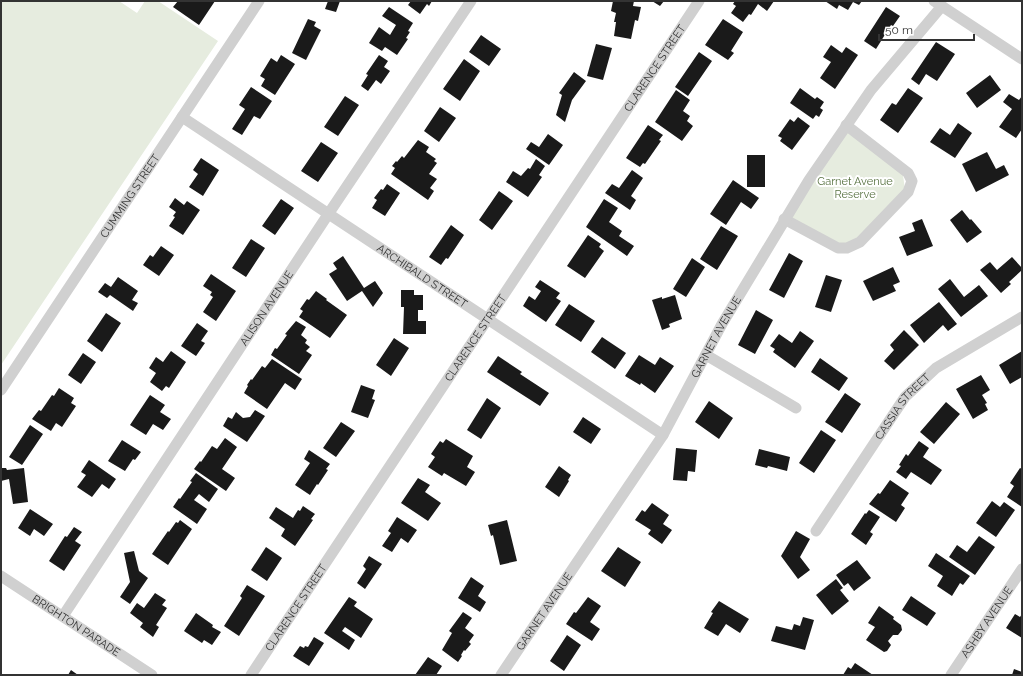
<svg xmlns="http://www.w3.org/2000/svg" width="1023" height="676" font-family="Raleway,sans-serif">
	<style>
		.green { fill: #e6ecdf }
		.building { fill: #1a1a1a }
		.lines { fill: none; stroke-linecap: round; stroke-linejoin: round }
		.minor { stroke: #d0d0d0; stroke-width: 11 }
		.labels { text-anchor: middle; stroke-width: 4; stroke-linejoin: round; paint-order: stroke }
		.street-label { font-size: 11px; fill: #333; stroke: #fff }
		.park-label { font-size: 11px; fill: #56703f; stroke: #fff }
	</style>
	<rect width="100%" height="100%" fill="#fff"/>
	<path class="green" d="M1,1H119L137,13L145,1H158L218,41L1,365Z
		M847,130L903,175L905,190L858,237L846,244H837L789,217Z"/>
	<path class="building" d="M178,1H215L199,25L173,7Z
		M328,1H340L336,12L325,9Z
		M411,1H432L429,6L427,4L420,14L408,5Z
		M613,1H634L633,6L641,7L638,21L635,20L631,39L614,36L616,22H614L616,13L611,11Z
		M652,1H664L660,6Z
		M735,1H774L767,11L758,4L751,15L749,14L743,22L731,13L736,6L733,4Z
		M825,1H862L859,5L853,2L848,10L839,5L837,9Z
		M389,7L413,23L408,31L410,32L406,38L408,39L397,55L385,47L382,51L369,43L379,27L390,35L396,25L382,16Z
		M886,7L900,16L893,26L891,25L876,49L864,41Z
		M308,19L316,22L314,26L321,30L306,60L292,53Z
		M723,19L743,32L731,51L734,53L728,60L705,45Z
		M481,35L501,49L489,66L469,52Z
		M936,42L955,54L937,81L926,74L919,85L911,79Z
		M596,44L612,48L603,80L587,76Z
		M831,45L842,53L846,47L858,55L835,89L820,78L831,62L823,57Z
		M699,52L712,61L688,96L675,87Z
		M281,55L295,64L275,95L261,86L265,79L260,76L271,58L277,62Z
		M379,55L388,61L384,67L390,71L381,84L376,80L368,91L361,86L368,75L366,74Z
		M464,59L480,71L460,101L443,89Z
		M574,72L586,81L572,100L565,122L556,115L562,95L559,93Z
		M990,75L1001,90L977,108L966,93Z
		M251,87L272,101L260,119L254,116L242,135L232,129L245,109L239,105Z
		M800,88L815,99L817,97L824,102L820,108L823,110L819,117L816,115L813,119L790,103Z
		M908,88L923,98L898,133L880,120L892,103L896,105Z
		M676,90L690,100L683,111L690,116L687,121L693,126L682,141L655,122Z
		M1009,94L1019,100L1022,96V129L1016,138L999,127L1012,109L1003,102Z
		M345,96L359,105L338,136L324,127Z
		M440,107L456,118L439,142L424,131Z
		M798,117L810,126L792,150L780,141L782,138L778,136L790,119L794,122Z
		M958,123L972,133L955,158L930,142L940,128L950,135Z
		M648,125L663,135L659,140L661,141L645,164L643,163L640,167L626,158Z
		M548,134L563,145L549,165L526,149L531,142L539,147Z
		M418,140L429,147L426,152L436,159L434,161L437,163L429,174L437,179L430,188L434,191L428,200L391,174L395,168L392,166L396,161L397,162L402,156L404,158Z
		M321,142L338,153L318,182L301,171Z
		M987,152L996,169L1004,165L1009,175L976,192L962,164Z
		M747,155H765V187H747Z
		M201,158L219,170L203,196L189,187L198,174L193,170Z
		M536,159L545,166L539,175L542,177L528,197L506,182L513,171L521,176L528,168L530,169Z
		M632,170L643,178L631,196L636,200L630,210L605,193L612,184L619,188Z
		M733,180L759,198L751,209L741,202L726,225L710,214Z
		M387,184L400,193L385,216L372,208L377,200L374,198L381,189L383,190Z
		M499,191L513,201L492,230L479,220Z
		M175,198L184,205L187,201L200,210L183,235L169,226L175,217L173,216L176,212L169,207Z
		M281,199L294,208L275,235L262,226Z
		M604,199L618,208L609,222L622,231L619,236L634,246L627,256L586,227Z
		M962,210L970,220L971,219L982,232L967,243L950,220Z
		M922,219L933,246L907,256L899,237L915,231L912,223Z
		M451,225L464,235L448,259L446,258L441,265L429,257Z
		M721,226L738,236L717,270L700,259Z
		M588,235L601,244L599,247L604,251L585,278L567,266Z
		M251,239L265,248L246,277L232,268Z
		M161,246L174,255L159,276L143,265L150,255L153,257Z
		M789,253L803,261L784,298L769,290Z
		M343,256L364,288L375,281L383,293L373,307L362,291L347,301L329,274L337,269L333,263Z
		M1012,257L1022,268V270L1009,282L1011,284L1001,293L980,270L990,262L997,270Z
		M692,258L705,267L686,297L673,289Z
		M893,267L900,282L893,285L896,291L873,301L863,281Z
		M211,274L236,291L216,321L203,312L213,297L210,295L212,292L203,286Z
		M826,275L842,280L831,312L815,307Z
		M118,277L138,291L132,300L138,303L133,311L110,295L107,298L98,292L105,283L111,287Z
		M950,279L964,297L979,285L988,296L961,317L938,289Z
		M540,280L560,293L556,298L561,301L546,322L523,306L529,296L535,300L541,291L535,287Z
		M401,290H414V295H423V310H418V321H426V334H403L404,307H401Z
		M316,291L327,299L326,300L347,315L330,338L299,317L303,311L300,309L307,299L309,300Z
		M675,295L682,319L669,324L670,327L662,330L652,300L662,297V299Z
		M939,302L957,324L948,331L943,325L924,343L910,325Z
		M569,304L595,321L581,342L555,325Z
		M756,310L773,320L755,354L738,345Z
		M106,313L121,323L102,352L87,341Z
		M296,321L306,327L301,335L307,340L305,343L310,347L306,351L312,355L299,374L271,355L275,348L277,349L287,335L285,334Z
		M197,323L208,331L201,341L205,343L196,356L181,346Z
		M904,330L919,345L894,370L884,361L894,350L890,345Z
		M800,331L814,341L795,368L773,352L775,349L770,346L779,334L792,343Z
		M602,337L626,353L615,369L591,352Z
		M394,338L409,348L391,376L376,365Z
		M171,351L186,362L169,388L166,386L162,391L150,382L156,373L149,368L156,357L163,362Z
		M1022,351V377L1010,384L999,365Z
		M83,353L96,362L81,384L68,375Z
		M639,355L655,365L660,357L674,366L655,393L641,383L640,385L625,376Z
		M498,356L522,372L520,374L549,393L540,406L487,372Z
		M820,358L848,378L839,391L811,372Z
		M272,359L302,379L295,390L285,383L267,409L244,393L248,386L247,385L251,379L252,380L262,366L265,368Z
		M981,375L990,390L982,395L987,403L985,404L988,410L973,419L956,389Z
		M361,385L375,390L372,399L375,400L368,418L351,412Z
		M59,388L74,398L71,403L76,406L62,427L56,423L51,431L32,419L39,410L41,411L52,395L54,396Z
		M845,393L861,404L842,433L825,422Z
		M150,395L165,405L160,412L171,419L163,430L153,424L146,435L130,425Z
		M487,398L501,408L481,439L467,430Z
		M709,401L733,418L719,439L695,422Z
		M946,402L960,414L934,444L920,432Z
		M255,410L265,416L247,442L223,426L228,417L232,419L236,412L243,418L250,417Z
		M583,417L601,429L591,444L573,432Z
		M341,422L355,431L336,457L323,448Z
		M30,425L43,434L22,465L9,457Z
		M821,430L836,440L814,473L799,463Z
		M225,438L237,447L222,469L235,478L226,491L194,469L200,461L201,462L212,446L217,449Z
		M446,439L473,456L467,467L475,472L466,486L444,473L442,476L428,467L435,457L431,454L440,441L443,443Z
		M122,440L141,452L135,460L133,459L125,471L108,461Z
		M919,441L929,448L923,457L942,470L931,485L911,472L906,479L896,472L901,466L899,465L906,454L908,456Z
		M676,448L697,450L695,472L688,471L687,481L673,480Z
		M759,449L790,457L787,471L768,466L767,468L755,465Z
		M309,450L330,464L326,469L328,470L318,485L317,484L310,495L295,485L310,463L304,459Z
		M89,460L116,479L109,489L102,484L92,497L77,487L86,475L81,472Z
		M559,466L571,475L568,480L569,481L559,497L545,487Z
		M1,468H6L7,470L24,468L28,502L13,504L9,479L1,481Z
		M1020,468L1022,469V507L1007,497L1014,486L1010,483Z
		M196,473L218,489L209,502L199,494L194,500L207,509L197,524L173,507L179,498L180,499L192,482L190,481Z
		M418,478L430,485L425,492L441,503L428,521L401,503Z
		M890,480L909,493L901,505L905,508L896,522L869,504L878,493L880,494Z
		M992,501L1000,507L1004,502L1015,510L996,537L976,523Z
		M652,503L669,515L663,524L672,530L662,544L648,534L651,530L635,520L642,510L645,512Z
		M303,506L315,514L311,519L313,520L295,546L281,536L285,529L269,518L276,507L293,518L298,510L300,511Z
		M30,509L53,524L44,536L34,529L30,536L18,528Z
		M869,510L880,517L870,532L873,534L866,545L851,534L865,513L866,514Z
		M397,517L417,530L408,543L401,538L392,552L382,546L391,533L388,531Z
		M180,520L192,529L168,565L152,554L168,531L169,532L176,522L178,523Z
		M507,520L517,561L500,565L493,535L491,536L488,525Z
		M74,527L82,532L75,541L81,545L64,571L49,561L65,536L67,537Z
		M796,531L810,539L800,557L810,570L798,579L781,556Z
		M979,536L995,547L975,575L949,557L957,545L967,552Z
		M266,547L282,558L267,581L251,570Z
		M618,547L641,562L625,587L601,571Z
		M134,551L139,571L148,578L130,604L120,597L130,582L124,553Z
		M936,553L970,576L963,585L960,583L952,596L937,586L943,576L928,566Z
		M369,556L382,564L365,589L357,583L366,569L363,566Z
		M857,560L871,578L854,591L848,583L844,586L836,575Z
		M471,577L484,586L478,596L486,602L480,612L458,598Z
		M836,579L843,588L840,590L849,601L832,615L816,595Z
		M247,585L265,596L239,636L224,626L242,598L240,596Z
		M155,593L166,600L162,605L167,608L156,625L159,627L153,637L140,627L143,623L130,613L137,603L144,608Z
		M911,596L936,613L927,626L902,610Z
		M349,597L357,602L354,606L373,619L361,638L345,627L342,631L355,640L349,650L324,633Z
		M588,597L601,606L590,622L600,629L592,641L566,624L574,612L576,613Z
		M719,601L749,619L740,633L726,624L718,636L704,628L713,613L711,612Z
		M879,606L894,617L893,619L901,625L902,630L898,635H893L888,641L891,645L887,651L884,652L866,640L875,627L868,623Z
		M463,612L472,618L465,628L474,635L469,642L471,644L465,651L464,650L461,655L462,656L458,662L442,650L452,633L449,631Z
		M196,613L213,625L212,627L221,632L212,645L204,640L202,643L184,631Z
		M1015,614L1020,617L1022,614V638L1006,628Z
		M803,617L814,620L805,650L771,641L776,626L792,630L794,624L800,626Z
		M567,635L581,645L564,671L550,661Z
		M314,637L324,643L309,666L293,656L300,646L304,648L305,646L308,647Z
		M428,657L442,666L436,675H415Z
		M855,663L873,675H843L848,667L851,669Z
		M1014,669L1022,672V675H1012Z
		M71,670L78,675H68Z"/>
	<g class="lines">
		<g class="minor">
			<path d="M934,1L1022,59"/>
			<path id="s1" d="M182,117L663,435"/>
			<path d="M784,219L838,248H847L860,242L908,192L912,181L908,173L846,125"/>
			<path d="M706,355L796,408"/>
			<path id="s2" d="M1,390L259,1"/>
			<path id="s3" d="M816,531L905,397L936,368L1022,317"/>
			<path id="s4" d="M1,576L152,675"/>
			<path id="s5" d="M63,616L329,213L471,1"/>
			<path id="s6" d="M251,675L699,1"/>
			<path id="s7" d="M501,675L663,435L722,324L809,180L871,90L942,6"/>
			<path id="s8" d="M951,675L1022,569"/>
		</g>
	</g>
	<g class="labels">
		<g class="street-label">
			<text dy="4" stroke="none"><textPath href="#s6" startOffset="729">CLARENCE STREET</textPath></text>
			<text dy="4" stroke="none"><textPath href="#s2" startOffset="233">CUMMING STREET</textPath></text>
			<text dy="4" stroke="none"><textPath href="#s1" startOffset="288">ARCHIBALD STREET</textPath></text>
			<text dy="4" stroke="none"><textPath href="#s5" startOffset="369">ALISON AVENUE</textPath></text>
			<text dy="4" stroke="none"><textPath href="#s7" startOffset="401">GARNET AVENUE</textPath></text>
			<text dy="4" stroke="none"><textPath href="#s6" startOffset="405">CLARENCE STREET</textPath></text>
			<text dy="4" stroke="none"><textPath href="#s3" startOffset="152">CASSIA STREET</textPath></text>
			<text dy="4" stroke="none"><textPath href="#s6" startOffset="81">CLARENCE STREET</textPath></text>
			<text dy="4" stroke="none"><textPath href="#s7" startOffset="77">GARNET AVENUE</textPath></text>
			<text dy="4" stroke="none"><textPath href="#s8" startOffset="64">ASHBY AVENUE</textPath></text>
			<text dy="4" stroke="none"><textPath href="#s4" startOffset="90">BRIGHTON PARADE</textPath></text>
		</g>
		<g class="park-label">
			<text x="855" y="185">Garnet Avenue<tspan x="855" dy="13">Reserve</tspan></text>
		</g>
	</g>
	<rect width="1023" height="676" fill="none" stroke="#333333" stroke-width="4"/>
	<path d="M879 34v6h95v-6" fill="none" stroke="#333333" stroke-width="2"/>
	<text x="885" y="34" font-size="12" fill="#333333" stroke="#ffffff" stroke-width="3" paint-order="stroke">50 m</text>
</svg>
